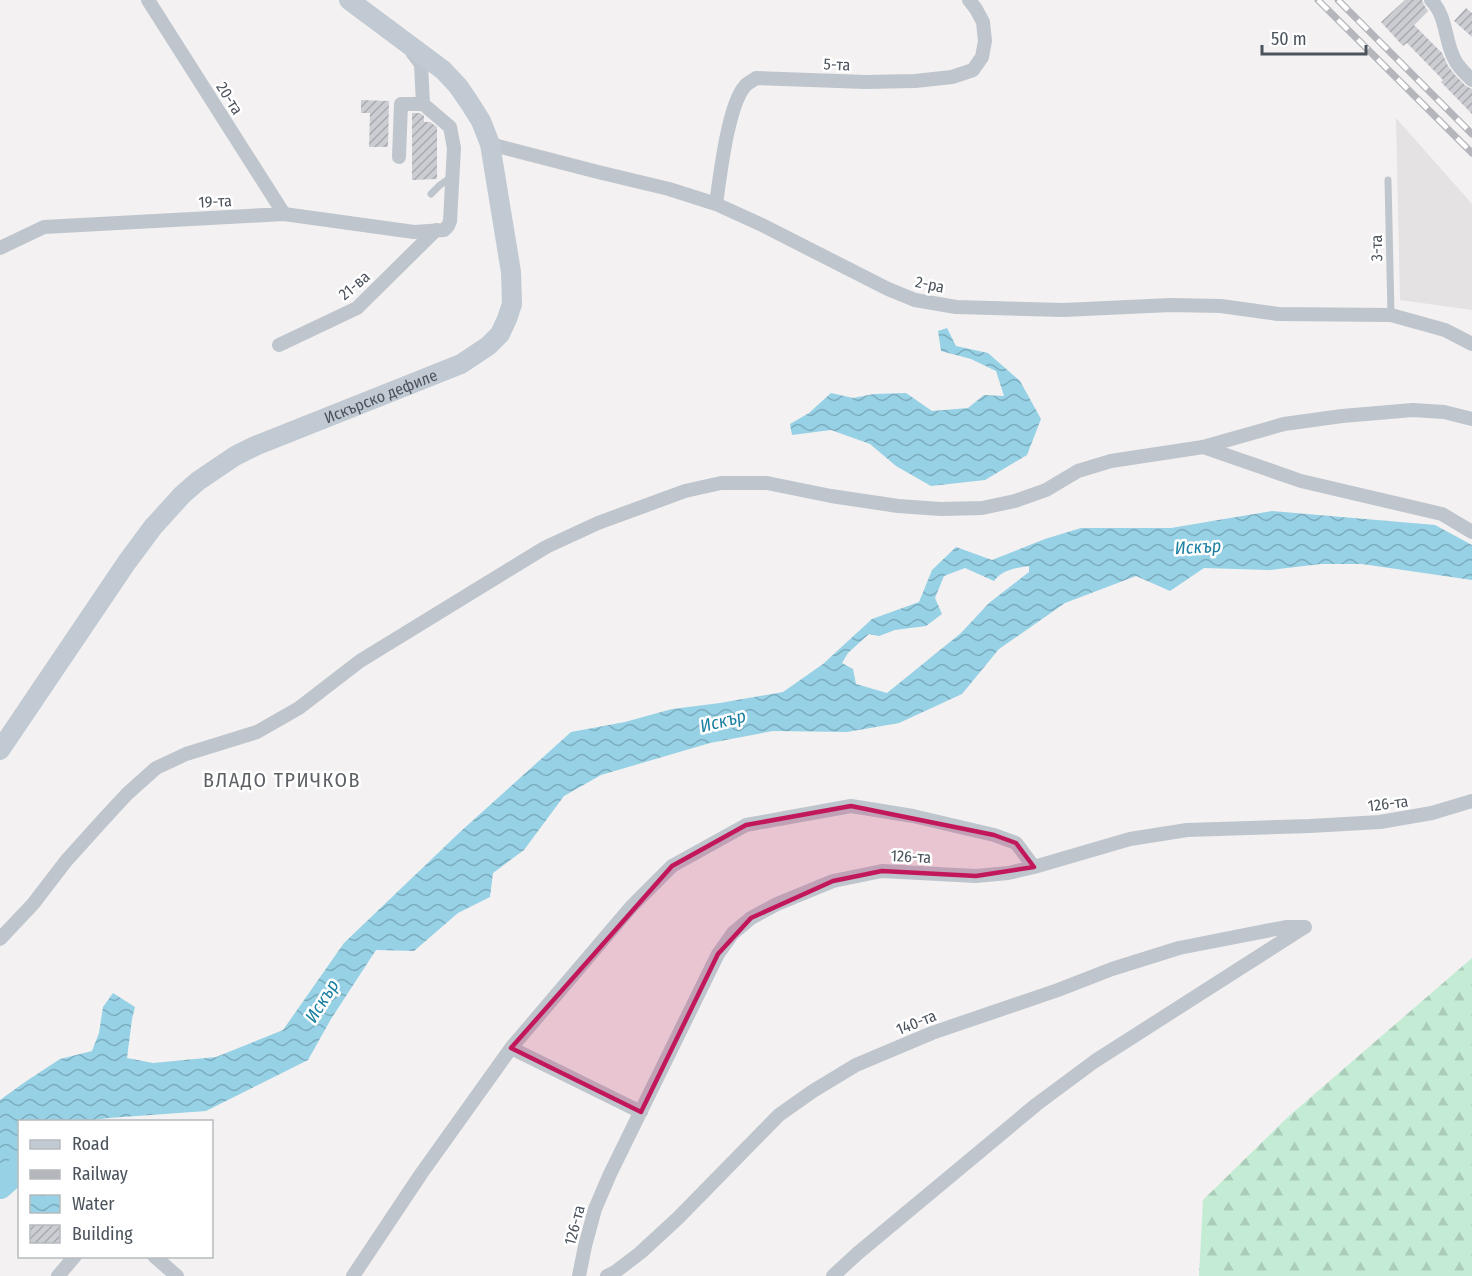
<svg xmlns="http://www.w3.org/2000/svg" width="1472" height="1276" font-family="'Fira Sans Condensed',sans-serif">
	<style>
		.education { fill: #e4e2e2 }
		.forest { fill: url(#forest-firs) }
		.water { fill: url(#water-waves); fill-rule: evenodd }
		.lines { fill: none; stroke-linecap: round; stroke-linejoin: round }
		.river { stroke: #96d1e5; stroke-width: 26 }
		.building { fill: url(#building-hatch) }
		.lane { stroke: #bec5cc; stroke-width: 7 }
		.street { stroke: #bec5cc; stroke-width: 14 }
		.secondary { stroke: #c1c9d3; stroke-width: 20 }
		.rail-casing { stroke: #b4b6bb; stroke-width: 7 }
		.rail { stroke: #fff; stroke-width: 4.5; stroke-dasharray: 14; stroke-linecap: butt }
		.marked { fill: #c2185b; fill-opacity: 0.2; stroke: #c2185b; stroke-width: 4.5; stroke-linejoin: round }
		.labels { text-anchor: middle; stroke-width: 5; stroke-linejoin: round; paint-order: stroke }
		.street-label { font-size: 16px; fill: #4b535d; stroke: #fff }
		.water-label { font-size: 18px; font-style: italic; fill: #1a7fa1; stroke: #fff }
		.quarter-label { font-size: 20px; letter-spacing: 1.5px; fill: #5e6165; stroke: #fff }
	</style>
	<defs>
		<pattern id="forest-firs" width="22" height="20" patternUnits="userSpaceOnUse" patternTransform="scale(1.5)"><rect width="22" height="20" fill="#c4ecd5"/><path d="M5 1l3.5 6h-7zM16 11l3.5 6h-7z" fill="#aaccb9"/></pattern>
		<pattern id="water-waves" width="16" height="10" patternUnits="userSpaceOnUse" patternTransform="scale(1.5)"><rect width="16" height="10" fill="#96d1e5"/><path d="M0 5q4-4 8 0t8 0" fill="none" stroke="#7cacbd"/></pattern>
		<pattern id="building-hatch" width="6" height="6" patternUnits="userSpaceOnUse" patternTransform="scale(1.5)"><rect width="6" height="6" fill="#cbcdd3"/><path d="M-1 1l2-2M0 6l6-6M5 7l2-2" fill="none" stroke="#a7a9ae"/></pattern>
	</defs>
	<rect width="100%" height="100%" fill="#f3f1f1"/>
	<path class="education" d="M1396,118L1472,204V310L1400,300Z"/>
	<path class="forest" d="M1472,958V1276H1199L1203,1200L1289,1116Z"/>
	<path class="water" d="M947,328L956,346L988,353L1020,381L1041,419L1027,455L985,480L931,486L896,466L870,444L831,430L792,435L790,424L809,413L831,393L853,398L874,394L906,393L932,411L968,408L984,395L1004,396L996,371L971,359L941,351L938,331Z
		M1272,511L1435,525L1472,545V580L1362,564H1321L1269,570L1204,568L1170,591L1136,576L1065,603L999,649L962,694L899,723L847,732L773,731L710,743L601,775L564,796L524,850L493,873L490,897L458,913L414,951L376,950L331,1019L308,1060L206,1111L109,1118L79,1122H20L19,1154L0,1183V1100L25,1082L60,1059L92,1051L99,1033L103,1007L113,993L135,1007L132,1019L127,1058L153,1063L216,1057L283,1030L344,943L460,832L571,732L625,722L672,709L720,703L783,692L823,664L872,619L919,602L932,570L956,547L992,560L1045,539L1081,528H1171ZM1029,566V572L989,603L961,633L887,693L856,684L853,669L842,663L848,653L869,634L879,636L895,630L926,626L942,614L935,598L944,576L965,568L994,581C1002,570 1015,568 1029,566Z"/>
	<g class="lines">
		<path class="river" d="M0,1186L20,1168"/>
	</g>
	<path class="building" d="M1405,0H1422L1424,5L1428,11L1414,25L1442,53L1448,66L1455,75L1466,86L1472,89V114L1441,82L1443,80L1407,43L1403,46L1381,22Z
		M1466,8L1472,13V37L1454,21Z
		M361,100L389,101L388,147H369L370,113H361Z
		M412,113H420L424,116V122H430L437,127V179L412,180Z"/>
	<g class="lines">
		<path class="lane" d="M1388,180L1391,315
			M431,194L440,185L452,177"/>
		<path class="street" d="M148,0L284,214
			M1431,0C1448,17 1444,43 1456,62C1460,69 1467,75 1472,80
			M490,144L598,172L669,189L716,204L762,225L888,289L915,300L956,307L1063,310L1171,305L1221,306L1278,314L1391,315L1445,330L1472,344
			M399,157L401,104H423
			M716,204C720,176 728,105 745,86C747,83 753,81 756,78L865,82L915,81L952,77L973,70L982,57L985,41L983,22L976,9L969,0
			M0,248L44,227L284,214L414,232L444,230L448,226L450,221L454,148L450,127L423,104L421,64L412,52
			M279,345L357,308L436,230
			M1203,447L1301,481L1442,514L1472,532
			M0,939L33,904L66,861L102,821L127,794L156,768L186,754L257,732L299,708L360,661L546,547L598,523L685,491L721,483H767L831,496L898,506L941,509L982,508L1015,501L1046,490L1078,471L1111,461L1203,447L1284,424L1342,416L1413,410L1444,412L1472,419
			M511,1048L641,1112
			M154,1256L177,1276
			M58,1276L75,1256
			M353,1276L421,1174L511,1048L631,907L672,866L746,825L851,806L913,816L994,835L1016,843L1034,867
			M579,1276L585,1246L595,1209L610,1174L718,954L733,933L751,918L777,904L833,881L882,871L976,876L1008,873L1034,867L1130,839L1187,830L1310,826L1380,822L1432,813L1472,801
			M607,1276L615,1272L640,1253L678,1218L779,1115L813,1091L856,1065L932,1033L1058,990L1112,969L1179,948L1286,927H1305
			M833,1276L858,1253L1037,1104L1095,1061L1303,928"/>
		<path class="secondary" id="s1" d="M0,750L127,562L153,527L182,495L198,481L235,456L255,446L461,364L488,346L500,334L507,319L512,304L511,272L490,144L481,121L469,102L458,86L443,70L349,0"/>
		<defs>
			<path id="rail" d="M1318,0L1472,153
				M1338,0L1472,134"/>
		</defs>
		<use href="#rail" class="rail-casing"/>
		<use href="#rail" class="rail"/>
	</g>
	<path class="marked" d="M851,806L994,835L1016,843L1034,867L976,876L882,871L833,881L751,918L718,954L641,1112L511,1048L672,866L746,825Z"/>
	<g class="labels">
		<g class="street-label">
			<text transform="translate(837 64) rotate(3)" y="6">5-та</text>
			<text transform="translate(230 98) rotate(58)" y="6">20-та</text>
			<text transform="translate(215 201) rotate(-3)" y="6">19-та</text>
			<text transform="translate(1376 248) rotate(-91)" y="6">3-та</text>
			<text transform="translate(930 284) rotate(12)" y="6">2-ра</text>
			<text transform="translate(354 285) rotate(-40)" y="6">21-ва</text>
			<text dy="6" stroke="none"><textPath href="#s1" startOffset="537">Искърско дефиле</textPath></text>
			<text transform="translate(1388 803) rotate(-7)" y="6">126-та</text>
			<text transform="translate(911 856) rotate(3)" y="6">126-та</text>
			<text transform="translate(916 1022) rotate(-22)" y="6">140-та</text>
			<text transform="translate(574 1225) rotate(-75)" y="6">126-та</text>
		</g>
		<g class="water-label">
			<text transform="translate(1198 547) rotate(-3)" y="6">Искър</text>
			<text transform="translate(723 721) rotate(-14)" y="6">Искър</text>
			<text transform="translate(322 1001) rotate(-58)" y="6">Искър</text>
		</g>
		<g class="quarter-label">
			<text x="282" y="787">ВЛАДО ТРИЧКОВ</text>
		</g>
	</g>
	<rect x="18" y="1120" width="195" height="138" fill="#ffffff" stroke="#b7babe" stroke-width="1.5"/>
	<rect x="30" y="1140" width="30" height="9" fill="#c1c9d3" stroke="#b7babe" stroke-width="1.5"/>
	<text x="72" y="1150" font-size="18" fill="#4b535d">Road</text>
	<rect x="30" y="1170" width="30" height="9" fill="#b4b6bb" stroke="#b7babe" stroke-width="1.5"/>
	<text x="72" y="1180" font-size="18" fill="#4b535d">Railway</text>
	<rect x="30" y="1195" width="30" height="18" fill="url(#water-waves)" stroke="#b7babe" stroke-width="1.5"/>
	<text x="72" y="1210" font-size="18" fill="#4b535d">Water</text>
	<rect x="30" y="1225" width="30" height="18" fill="url(#building-hatch)" stroke="#b7babe" stroke-width="1.5"/>
	<text x="72" y="1240" font-size="18" fill="#4b535d">Building</text>
	<path d="M1262 45v9h104v-9" fill="none" stroke="#4b535d" stroke-width="3"/>
	<text x="1271" y="45" font-size="18" fill="#4b535d" stroke="#ffffff" stroke-width="4.5" paint-order="stroke">50 m</text>
</svg>
